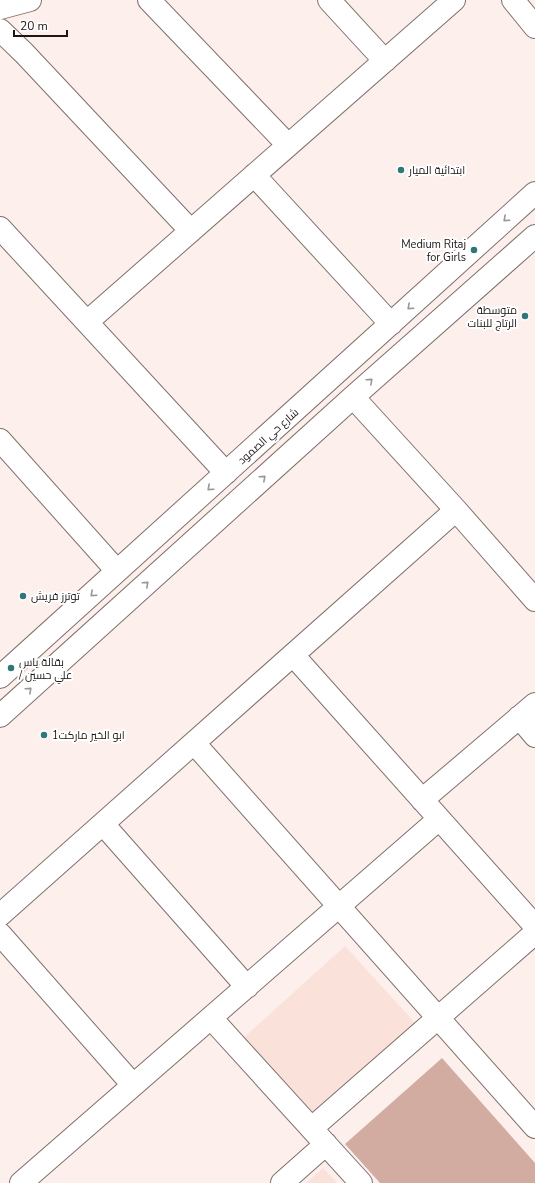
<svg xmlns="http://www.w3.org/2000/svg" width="535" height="1183" font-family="'Nunito Sans',Cairo,sans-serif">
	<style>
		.built { fill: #fae2db }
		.forest { fill: #d2aca1 }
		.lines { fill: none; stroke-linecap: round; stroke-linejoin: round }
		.minor-casing { stroke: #7f706c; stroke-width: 24 }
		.minor { stroke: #fff; stroke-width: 22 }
		.oneway { stroke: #999696 }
		.poi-dot { fill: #2f787a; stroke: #fff; stroke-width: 1.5 }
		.labels { text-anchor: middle; stroke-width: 4; stroke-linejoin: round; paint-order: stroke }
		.poi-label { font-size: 11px; fill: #1c1615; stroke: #fff; text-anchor: start }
		.street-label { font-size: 11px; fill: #1c1615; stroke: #fff }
	</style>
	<rect width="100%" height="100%" fill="#fdf0ec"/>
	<path class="built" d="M345,946L417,1025L315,1120L241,1040Z
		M323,1168L337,1183H306Z"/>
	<path class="forest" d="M442,1058L535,1163V1183H380L345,1144Z"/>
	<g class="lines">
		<defs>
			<path id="minor" d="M149,0L288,145
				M329,0L385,61
				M513,0L535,27
				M0,8L30,0
				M0,30L24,53L191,231
				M254,175L391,324
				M0,228L226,473
				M87,322L454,0
				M353,397L456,510L535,600
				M0,440L117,571
				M293,655L535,926
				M0,677L535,193
				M0,716L353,397L535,236
				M519,717L535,736
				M194,743L535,1127
				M422,800L535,704
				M103,824L247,987
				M0,915L456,510
				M0,934L133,1085
				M211,1018L361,1183
				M312,1128L535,933
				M21,1183L439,819
				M282,1183L326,1144"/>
		</defs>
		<use href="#minor" class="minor-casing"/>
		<use href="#minor" class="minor"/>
	</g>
	<defs><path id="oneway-chevron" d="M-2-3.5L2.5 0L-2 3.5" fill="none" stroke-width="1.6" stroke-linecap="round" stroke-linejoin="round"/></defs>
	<g class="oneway">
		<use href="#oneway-chevron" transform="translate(506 219) rotate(138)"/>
		<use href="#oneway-chevron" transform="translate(410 307) rotate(138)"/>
		<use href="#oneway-chevron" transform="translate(370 381) rotate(-42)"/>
		<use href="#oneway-chevron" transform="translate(263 478) rotate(-42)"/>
		<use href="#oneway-chevron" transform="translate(210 488) rotate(138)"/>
		<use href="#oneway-chevron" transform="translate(146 584) rotate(-42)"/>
		<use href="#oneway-chevron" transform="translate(93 594) rotate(138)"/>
		<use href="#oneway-chevron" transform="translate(29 690) rotate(-42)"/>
	</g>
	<g class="poi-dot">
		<circle cx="401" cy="170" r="4"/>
		<circle cx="474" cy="250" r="4"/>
		<circle cx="525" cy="316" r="4"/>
		<circle cx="23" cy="596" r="4"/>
		<circle cx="11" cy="668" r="4"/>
		<circle cx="44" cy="735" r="4"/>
	</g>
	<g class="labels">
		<g class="poi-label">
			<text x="409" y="174">ابتدائية الميار</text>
			<text x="466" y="248" text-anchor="end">Medium Ritaj<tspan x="466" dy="13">for Girls</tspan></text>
			<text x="517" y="314" text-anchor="end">متوسطة<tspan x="517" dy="13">الرتاج للبنات</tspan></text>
			<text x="31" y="600">توترز فريش</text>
			<text x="19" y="666">بقالة ياس<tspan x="19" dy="13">/ علي حسين</tspan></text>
			<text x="52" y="739">ابو الخير ماركت1</text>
		</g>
		<g class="street-label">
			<text transform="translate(268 436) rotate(-42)" y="4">شارع حي الصمود</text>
		</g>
	</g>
	<path d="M14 30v6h53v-6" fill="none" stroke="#1c1615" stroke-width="2"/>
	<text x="20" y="30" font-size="12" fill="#1c1615" stroke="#ffffff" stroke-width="3" paint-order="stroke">20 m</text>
</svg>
